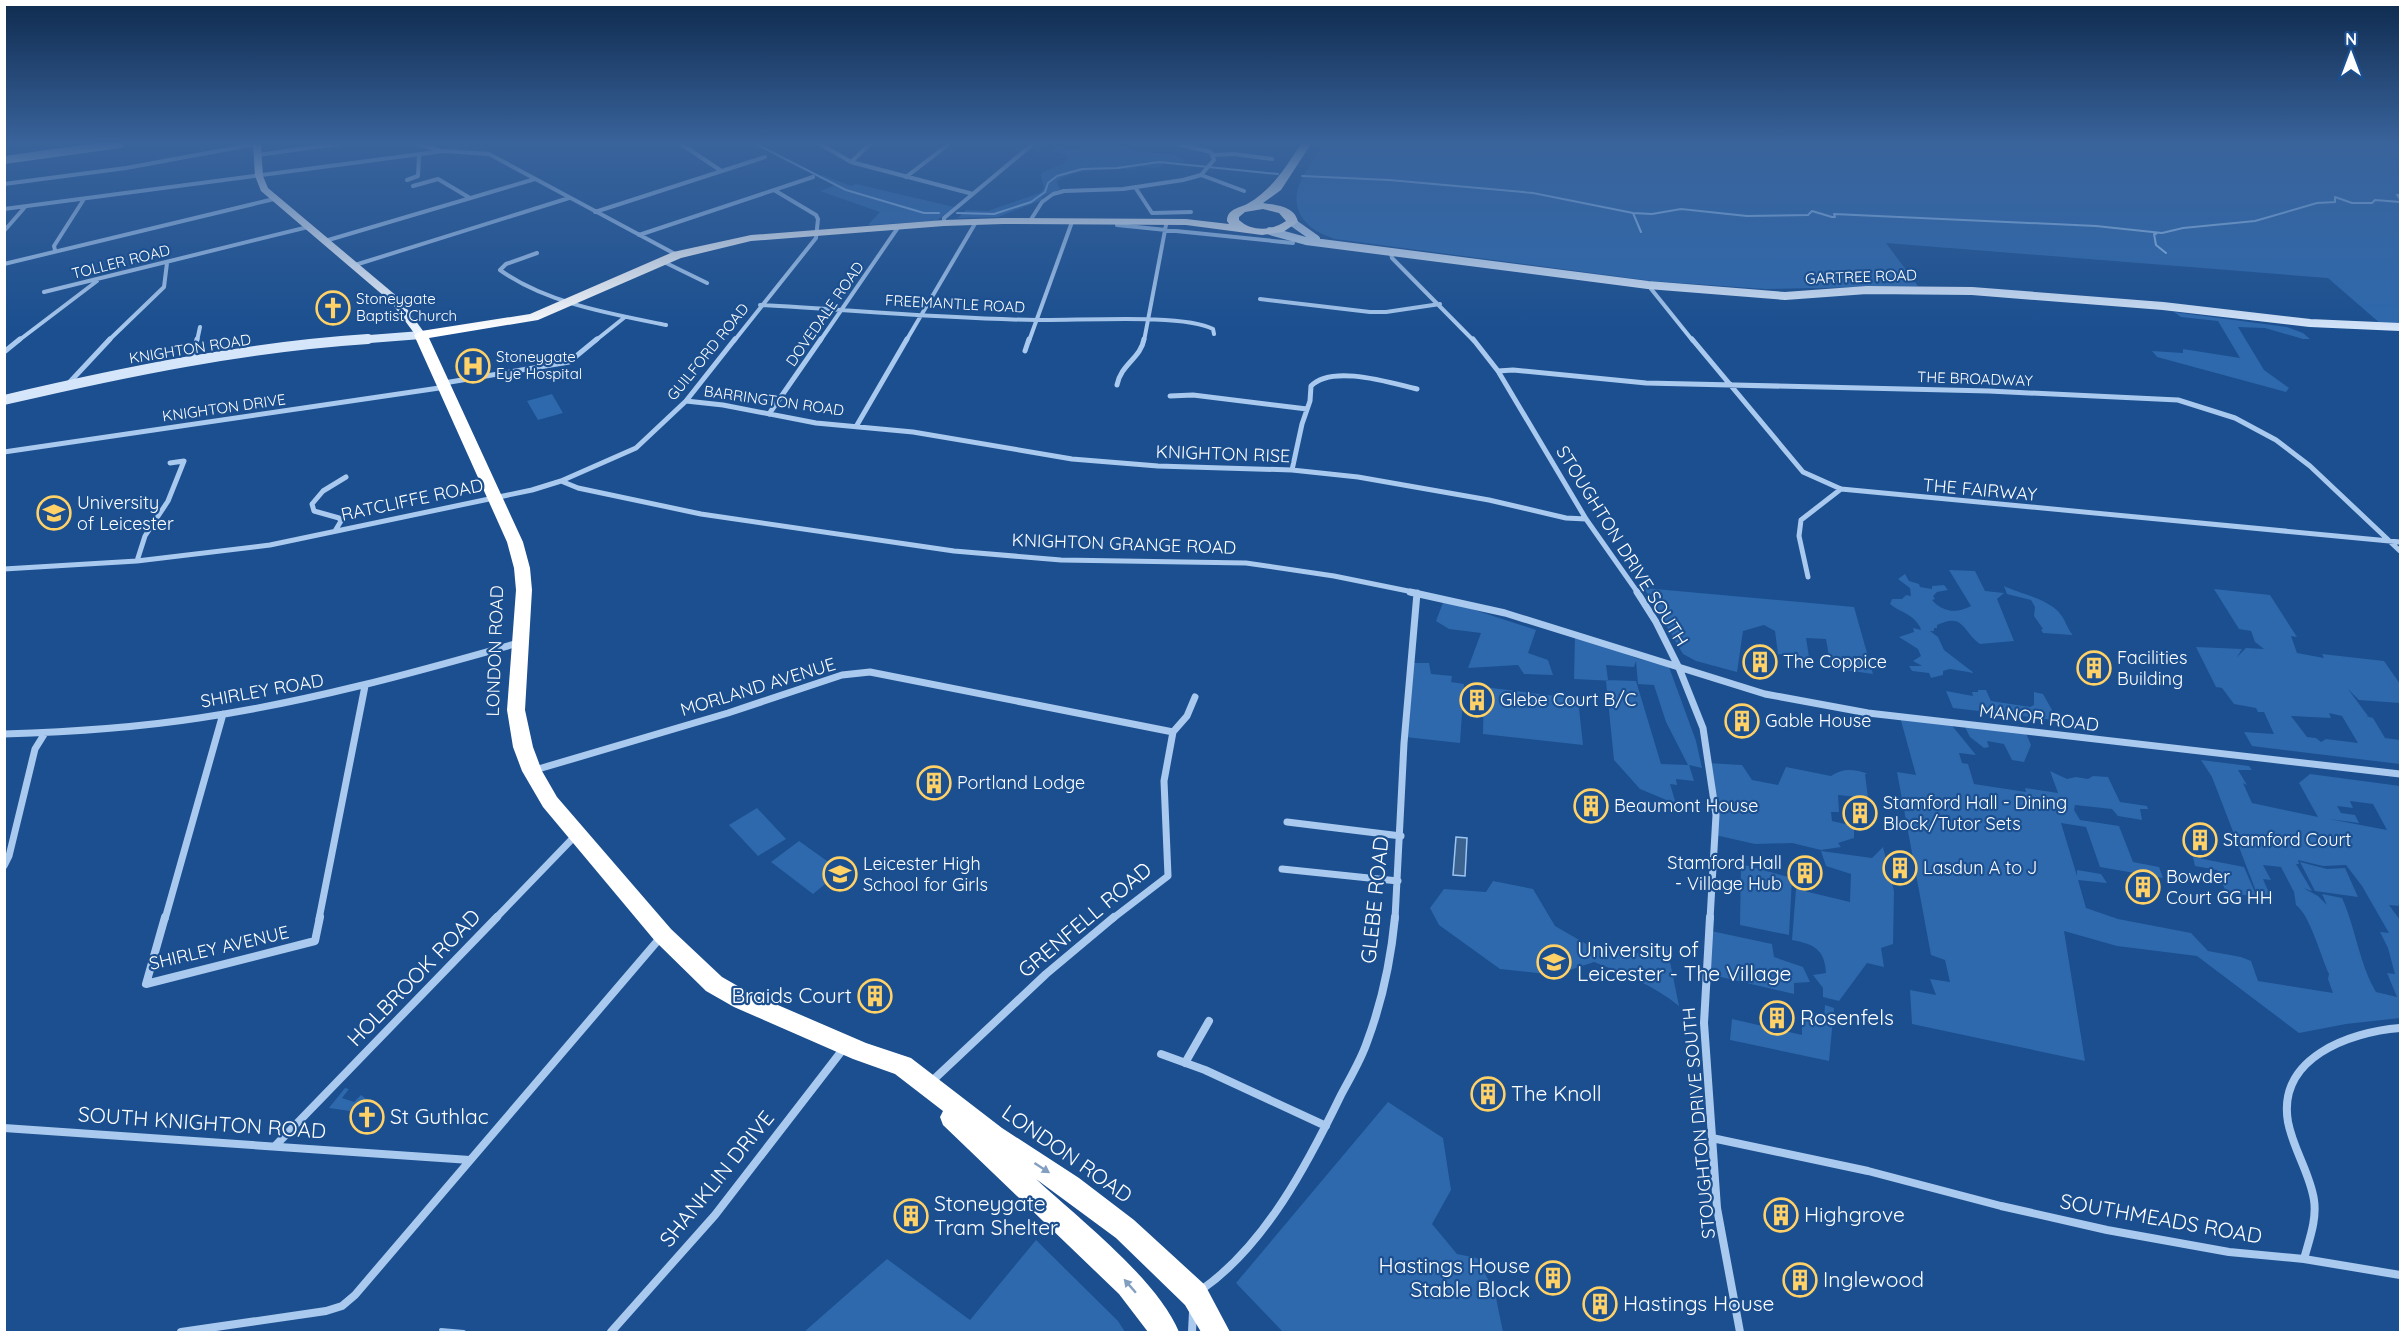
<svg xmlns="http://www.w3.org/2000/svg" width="2405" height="1337" font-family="Quicksand,sans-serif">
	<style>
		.green { fill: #2e69ad; fill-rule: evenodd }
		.water { fill: #3c6290; stroke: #9cc4f0; stroke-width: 1.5 }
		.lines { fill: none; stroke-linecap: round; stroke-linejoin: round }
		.stream-far1 { stroke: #9cc4f0; stroke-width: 2 }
		.stream { stroke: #9cc4f0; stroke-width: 4 }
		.street-far3 { stroke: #a9c9ee; stroke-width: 4 }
		.street-far2 { stroke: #a9c9ee; stroke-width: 5 }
		.street-far1 { stroke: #a9c9ee; stroke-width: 7 }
		.street { stroke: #a9c9ee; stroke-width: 8 }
		.secondary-far1 { stroke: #d6e6fa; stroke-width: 8 }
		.secondary { stroke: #d6e6fa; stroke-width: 10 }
		.primary { fill: #f0f6ff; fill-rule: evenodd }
		.highway { fill: #fff; fill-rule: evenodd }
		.oneway { fill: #829ec1 }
		.labels { text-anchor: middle; stroke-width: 4.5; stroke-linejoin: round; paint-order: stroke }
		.far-street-label { font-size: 15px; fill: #fff; stroke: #1b4f8f }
		.far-poi-label { font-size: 15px; fill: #fff; stroke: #1b4f8f; text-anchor: start }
		.street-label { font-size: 18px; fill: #fff; stroke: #1b4f8f }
		.poi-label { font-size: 18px; fill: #fff; stroke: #1b4f8f; text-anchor: start }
		.near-street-label { font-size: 21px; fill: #fff; stroke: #1b4f8f }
		.near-poi-label { font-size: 21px; fill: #fff; stroke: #1b4f8f; text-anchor: start }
	</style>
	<rect width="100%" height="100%" fill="#1b4f8f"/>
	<path class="green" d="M1085,144C1104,144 1119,145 1136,151C1153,156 1171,148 1185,162L1164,163L1159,168L1138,167L1133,170C1116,168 1068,169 1057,182L1060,189L1043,196L1042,200L998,217L958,218L966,210L988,211L1040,193L1044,188L1041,175L1043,172L1062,164L1068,158L1062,153L1052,152C1059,145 1070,150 1079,149Z
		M1323,144H2400V325H2382L2328,278L1886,243L1918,286L1765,289L1652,281L1335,239C1322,234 1313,231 1304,220C1284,194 1309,169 1323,144Z
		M822,175L851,186L856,184L954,207L936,221L868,225L880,212L820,191L835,185L817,177Z
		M2174,312L2287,327L2303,333L2310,339H2303L2265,328L2238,327L2264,370L2289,388L2286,392L2157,357L2152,351L2183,353V349L2240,358L2218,321L2181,317Z
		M552,394L563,413L538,420L527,401Z
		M1949,570L1975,571L1985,591L2004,593L1997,599L2014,641L1980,644C1962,631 1964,612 1937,625V628H1934V631H1930L1938,637L1944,650L1974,673L1950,669L1943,671V675L1931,678L1929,673L1912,671L1909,666H1922L1913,661L1921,656L1918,649L1899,637L1914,632L1913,628L1921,630L1920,627C1912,613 1901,613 1890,604L1892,599H1902L1906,595L1911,596L1910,588L1898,579L1905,574L1909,581L1919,584L1920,587L1932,589V586L1944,585L1948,590L1937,592L1933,596L1935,599L1932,600C1942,612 1957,614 1971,606Z
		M2004,586C2020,594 2050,599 2061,615C2066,621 2067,629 2073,635L2043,633L2041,630L2043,629L2034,616L2035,607L2031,600L2007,594Z
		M1644,588L1854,607L1873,674L1831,668L1826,639L1806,638L1811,669L1798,667L1795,656L1778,654L1775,631L1764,625L1743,631L1737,672L1696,661L1683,654Z
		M2214,589L2270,595L2297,637L2291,636L2297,653L2324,658L2322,654L2384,661L2400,684V703L2359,700L2348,689L2368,716H2366L2373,718L2385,738L2400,740V764L2252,746L2244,732L2274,734L2264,712H2258L2256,708L2234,704L2222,688L2216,687L2196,647L2242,649L2237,657L2246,648L2264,649L2255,642L2251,631L2239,629ZM2329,713L2342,716L2358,743L2326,739L2321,742L2316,738L2307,737L2291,716L2331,718Z
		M1444,600L1536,630L1528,653L1548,660L1553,675L1524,674L1518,665L1468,668L1481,633L1449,629L1436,621Z
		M1575,634L1636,658L1669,667L1696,741L1702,768L1689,765L1694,781L1676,779L1677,785L1670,784L1676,804L1640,789L1614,760L1606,681H1615L1574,679ZM1636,661L1638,684L1654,685L1666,722L1688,765L1661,764L1636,681L1608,680L1606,665L1634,667Z
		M1411,663H1429L1431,674L1452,676L1451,682L1464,684L1460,743L1405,737Z
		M1484,687L1578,699L1583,745L1483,734Z
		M1978,690H1986L1991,701L2030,707L2034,705V692L2043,694L2052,710L2054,720L1953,708L1946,691L1973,696L1972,692H1978Z
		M1900,717L1949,722L1976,755L1959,753L1962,763L1968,764L1974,784L2026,792L2025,788L2058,793L2050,771L2067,779L2076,777L2088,779L2093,776L2108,777L2120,802L2147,806L2148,809H2140L2142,820L2118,816L2112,809L2075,805L2074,810L2080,820L2119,826L2133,862L2159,867L2163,878L2100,867L2086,827L2061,823L2077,876V870L2101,874L2107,883L2078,880L2086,908L2118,919L2191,933L2208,951L2241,957L2251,961L2258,981L2333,993L2328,979L2329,974C2321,957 2310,915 2296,905L2294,892L2281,867L2263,865L2271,880L2263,879L2272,900L2259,899L2212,777L2201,760L2249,766L2252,770H2238L2247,785L2243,783L2252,803L2318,817L2299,783L2310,774L2400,786V906L2389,905L2400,920V1018L2346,1024L2299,1033L2197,956L2117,946L2064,931L2085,1061L1912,1024L1910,990L1936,995L1930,979L1950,982L1945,960L1931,955L1897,772L1916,775ZM2350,801L2373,804L2387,830L2329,819L2359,823L2355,815L2341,813L2337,806L2353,808ZM2298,860L2323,866L2346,865L2362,886L2389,933L2380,932L2388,948L2395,974L2387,973L2397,997L2376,992C2359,963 2356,929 2342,898L2322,894L2327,905L2318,896L2303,888L2312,891L2296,864H2299Z
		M1964,725L2025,731L2031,745L2024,762L2012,760L2004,744L1987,741L1989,747L1984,748L1970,737Z
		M1708,763L1742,765L1752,780L1778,785L1786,767L1831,776C1843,768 1854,769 1868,774H1865L1868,798L1838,795L1839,812H1831L1832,821L1854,826V838L1838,843L1841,847L1821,850L1792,843L1755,844L1715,835Z
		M757,808L786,839L758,856L729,825Z
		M799,841L841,871L813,894L771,862Z
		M1883,847L1894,891L1893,944L1881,948L1884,967L1867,963L1839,1001L1823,997V988L1813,975L1826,973C1825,949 1813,944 1792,940L1796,889L1850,902L1851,874L1826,866L1821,851L1872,858Z
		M2193,857L2244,867L2257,897L2226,892L2217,870L2195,866Z
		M2300,862L2327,869L2345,868L2358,897L2315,891Z
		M1741,864L1792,878L1789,935L1740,925Z
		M1493,881L1533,889L1555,926L1588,945L1637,953L1667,947L1679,1006C1653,985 1625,974 1594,962L1555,975L1500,969L1439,925L1430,908L1444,889L1486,892Z
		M1711,931L1772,944L1774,957L1803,967L1810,982L1794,983V994L1708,974Z
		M1825,1005L1834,1008L1829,1061L1730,1040L1732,1019L1802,1035V1016L1824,1018Z
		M345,1088L349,1089L342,1098L354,1102L361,1095L379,1109L352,1107L350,1111L329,1108Z
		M1388,1102L1443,1138L1451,1190L1432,1224L1457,1254L1477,1258L1495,1293L1503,1332H1283L1236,1283Z
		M1036,1240L1118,1321L1125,1332H804L887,1259L970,1320Z"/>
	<path class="water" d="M1456,837L1467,838L1465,876L1453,875Z"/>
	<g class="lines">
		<path class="stream-far1" d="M756,144L846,190L924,213H939
			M1302,176L1389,180L1533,193L1633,213L1652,214L1681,209L1747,216L1808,215L1812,211L1832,217H1835L1834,214L2096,226L2162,233L2183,228L2255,221L2317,203L2335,202V197L2352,203H2372L2375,200L2400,202
			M2400,195H2397L2400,199
			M957,213L994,214L1031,202L1045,192L1048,183L1057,176L1082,169L1117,168L1159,162L1278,174
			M1633,213L1641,232
			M2156,234H2154L2156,245L2166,253"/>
		<path class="stream" d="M441,1330L464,1332"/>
		<path class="street-far3" d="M417,144L439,150
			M681,144L720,170
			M820,144L851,162L973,194
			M257,155L338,144
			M1213,155L1234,154L1272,159
			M851,162L870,144
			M1201,175L1244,191
			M906,177L949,144
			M407,180L418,176L419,155
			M4,184L126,168L256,144
			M413,186L438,179L470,198
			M1135,187L1152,213L1191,212
			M4,209L443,151L489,154L677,255
			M595,212L765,157
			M1030,221L1042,202L1053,194L1064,191L1123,189L1183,180L1201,175L1214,160L1211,152L1177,144
			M944,223V218L1033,144
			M1117,225L1293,243
			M4,231L25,207
			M639,235L813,177
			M325,241L535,179
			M55,250L54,246L84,199
			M537,253L506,264L500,270C546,303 611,314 666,325
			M1391,253L1392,258L1474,341
			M662,261L707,283
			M4,264L274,199
			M355,265L569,198
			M1648,285L1693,341
			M44,292L308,227
			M1260,299L1370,312H1386L1440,304
			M760,305C852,310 945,319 1037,320C1075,321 1184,313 1213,329L1214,334
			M18,341L97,281
			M108,341L164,287L167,263
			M197,341L200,327
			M595,341L625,317
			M734,341L816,238L818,219L816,215L774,190
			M820,341L899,226
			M906,341L976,222
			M1029,341L1072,222
			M1144,341L1166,225"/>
		<path class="street-far2" d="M1473,339L1498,371L1586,519L1638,593
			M1692,339L1803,472L1841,489L2400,542
			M1025,351L1029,339
			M4,352L20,339
			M192,361L197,339
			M1498,371L1513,370L1646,383L1989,391L2178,400L2235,418L2276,440L2310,466L2400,551
			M444,383L569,362L597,339
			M68,384L110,339
			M1117,385C1121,364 1141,358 1144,339
			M1170,396L1193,395L1307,409
			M686,401L723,405L816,423L913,432L1072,459L1158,466L1292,470L1358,477L1489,500L1566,518L1586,519
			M769,414L821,339
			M857,425L907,339
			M4,452L446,387
			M1292,470L1302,424L1310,401L1311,386C1332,364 1391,383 1417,389
			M561,481L578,488L701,514L954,551L1061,560L1246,563L1334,576L1418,593
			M335,531L341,521L339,518L314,511L312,504L323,491L346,477
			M137,561L145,536L168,501L184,461L170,463
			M4,569L137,561L270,545L532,490L561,481L636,448L686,401L735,339
			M1808,577L1799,536L1801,520L1841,489"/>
		<path class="street-far1" d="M1410,592L1505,613L1765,694L1868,713L2400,774
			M1637,592L1656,622L1679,668L1703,728L1716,815L1710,919
			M1173,732L1187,716L1195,697
			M4,734C69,732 134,728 199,718C307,702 413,673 518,643
			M535,770L728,713L842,675L870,672L1173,732
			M1287,822L1401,836
			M4,866L9,856L35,749L45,733
			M1282,869L1398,881
			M165,919L223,714
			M319,919L365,686
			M495,919L575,836
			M1112,919L1168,876L1164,781L1173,732
			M1395,919L1404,743L1417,593"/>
		<path class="street" d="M165,917L146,984L315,941L320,917
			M1710,917L1704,1023L1717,1208L1740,1332
			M1161,1054L1205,1070L1326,1126
			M1185,1063L1209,1021
			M931,1082L1046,974L1114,917
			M4,1128L470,1160
			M1712,1138L1868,1171L2001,1206L2107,1230L2229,1252L2304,1259L2400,1275
			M275,1146L497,917
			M2304,1259C2309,1240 2317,1220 2314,1200C2310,1173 2293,1149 2288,1122C2277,1058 2349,1032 2400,1028
			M1201,1290C1265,1246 1308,1163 1341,1095C1350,1078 1361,1060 1367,1042C1382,1002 1391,959 1395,917
			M181,1332L326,1311L342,1306L355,1295L660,938
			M611,1332L715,1215L844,1048
			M1192,1332L1193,1312"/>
		<path class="secondary-far1" d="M4,160L120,144
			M1292,222L1316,239
			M1270,231L1306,241L1648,285L1785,296L1867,290L1972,291L2163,306L2310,323L2400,327
			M344,341L421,335"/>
		<path class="secondary" d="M4,400C124,372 245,347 368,339"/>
		<path class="primary" d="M253,144H261L263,176L268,188L399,298L426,335L425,337H417L391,302L261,191L255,176Z"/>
		<path class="highway" d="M1301,144H1311L1281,190L1263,203C1276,205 1295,206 1298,222L1283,232L1262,235L1186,225L1003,224L944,226L751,241L681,258L538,320L429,338L523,542L530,568L532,590L525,710L533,747L542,771L557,797L671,929L722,977L750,993L866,1043L911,1058L1002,1128L1079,1178L1134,1220L1205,1285L1230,1332H1201L1185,1305L1116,1238L1036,1179C1078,1218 1158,1280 1179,1332H1148L1119,1294L943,1125L940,1117L943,1111L895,1074L853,1059L734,1007L706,991L655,941L543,807L522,771L513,747L507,710L516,590L514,568L507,542L414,335L421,331L530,314L673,252L751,235L944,220L1003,218L1186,219L1229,224L1227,221C1227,209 1239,208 1247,204C1272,190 1285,168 1301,144ZM1263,209L1279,213L1286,221C1272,231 1252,232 1239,220V217L1245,212Z"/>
	</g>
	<defs><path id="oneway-solid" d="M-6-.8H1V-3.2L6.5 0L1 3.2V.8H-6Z" transform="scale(1.5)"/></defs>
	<g class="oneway">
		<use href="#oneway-solid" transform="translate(1042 1168) rotate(33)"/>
		<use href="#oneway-solid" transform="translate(1130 1286) rotate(-131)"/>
	</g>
	<linearGradient id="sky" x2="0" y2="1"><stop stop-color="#0f2b4f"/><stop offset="0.43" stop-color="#39639b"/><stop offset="1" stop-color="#39639b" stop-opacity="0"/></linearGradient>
	<rect width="2405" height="332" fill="url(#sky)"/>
	<defs>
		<symbol id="church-ring" viewBox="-11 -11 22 22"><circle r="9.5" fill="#1b4f8f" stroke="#ffd166" stroke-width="1.5"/><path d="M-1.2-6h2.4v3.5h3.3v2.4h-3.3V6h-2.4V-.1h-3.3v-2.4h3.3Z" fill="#ffd166"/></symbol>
		<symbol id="hospital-ring" viewBox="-11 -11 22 22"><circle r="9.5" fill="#1b4f8f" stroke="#ffd166" stroke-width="1.5"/><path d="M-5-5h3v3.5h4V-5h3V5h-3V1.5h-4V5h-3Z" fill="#ffd166"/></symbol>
		<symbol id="university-ring" viewBox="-11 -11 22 22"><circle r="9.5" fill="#1b4f8f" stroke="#ffd166" stroke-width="1.5"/><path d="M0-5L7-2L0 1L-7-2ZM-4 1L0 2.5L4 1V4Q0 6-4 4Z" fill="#ffd166"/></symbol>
		<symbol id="building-ring" viewBox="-11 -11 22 22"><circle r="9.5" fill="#1b4f8f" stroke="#ffd166" stroke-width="1.5"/><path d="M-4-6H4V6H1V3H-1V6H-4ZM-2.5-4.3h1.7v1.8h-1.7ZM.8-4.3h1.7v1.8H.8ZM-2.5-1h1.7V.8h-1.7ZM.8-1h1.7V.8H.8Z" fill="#ffd166"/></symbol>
		<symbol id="school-ring" viewBox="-11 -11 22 22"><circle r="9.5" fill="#1b4f8f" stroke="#ffd166" stroke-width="1.5"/><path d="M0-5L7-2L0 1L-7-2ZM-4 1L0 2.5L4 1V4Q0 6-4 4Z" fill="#ffd166"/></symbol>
	</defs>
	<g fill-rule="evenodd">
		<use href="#church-ring" x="314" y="289" width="38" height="38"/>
		<use href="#hospital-ring" x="454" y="347" width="38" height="38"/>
		<use href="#university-ring" x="35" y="494" width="38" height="38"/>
		<use href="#building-ring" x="1741" y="643" width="38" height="38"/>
		<use href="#building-ring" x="2075" y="649" width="38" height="38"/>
		<use href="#building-ring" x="1458" y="681" width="38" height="38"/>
		<use href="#building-ring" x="1723" y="702" width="38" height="38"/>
		<use href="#building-ring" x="915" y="764" width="38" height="38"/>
		<use href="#building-ring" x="1572" y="787" width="38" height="38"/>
		<use href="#building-ring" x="1841" y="794" width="38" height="38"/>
		<use href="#building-ring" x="2181" y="821" width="38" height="38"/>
		<use href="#building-ring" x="1881" y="849" width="38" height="38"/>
		<use href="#building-ring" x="1786" y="854" width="38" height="38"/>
		<use href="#school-ring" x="821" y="855" width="38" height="38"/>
		<use href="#building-ring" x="2124" y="868" width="38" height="38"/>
		<use href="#university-ring" x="1535" y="943" width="38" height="38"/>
		<use href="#building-ring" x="856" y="977" width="38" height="38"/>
		<use href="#building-ring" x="1758" y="999" width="38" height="38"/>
		<use href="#building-ring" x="1469" y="1075" width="38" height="38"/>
		<use href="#church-ring" x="348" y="1098" width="38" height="38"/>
		<use href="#building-ring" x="1762" y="1196" width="38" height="38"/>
		<use href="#building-ring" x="892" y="1197" width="38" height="38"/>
		<use href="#building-ring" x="1534" y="1259" width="38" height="38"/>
		<use href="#building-ring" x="1781" y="1261" width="38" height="38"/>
		<use href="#building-ring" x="1581" y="1285" width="38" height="38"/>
	</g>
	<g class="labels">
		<g class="far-street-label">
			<text transform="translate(121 262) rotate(-14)" y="5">TOLLER ROAD</text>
			<text transform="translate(1861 277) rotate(-2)" y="5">GARTREE ROAD</text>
			<text transform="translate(955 304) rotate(3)" y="5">FREEMANTLE ROAD</text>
			<text transform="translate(825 314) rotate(-55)" y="5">DOVEDALE ROAD</text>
			<text transform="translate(190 349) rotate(-9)" y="5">KNIGHTON ROAD</text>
			<text transform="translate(708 352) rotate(-51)" y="5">GUILFORD ROAD</text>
			<text transform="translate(1975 379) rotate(2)" y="5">THE BROADWAY</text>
			<text transform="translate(774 401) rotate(8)" y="5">BARRINGTON ROAD</text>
			<text transform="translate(224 408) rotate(-8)" y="5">KNIGHTON DRIVE</text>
		</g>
		<g class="far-poi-label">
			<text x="356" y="304">Stoneygate<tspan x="356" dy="17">Baptist Church</tspan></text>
			<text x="496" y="362">Stoneygate<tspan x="496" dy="17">Eye Hospital</tspan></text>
		</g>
		<g class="street-label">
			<text transform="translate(1223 454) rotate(2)" y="6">KNIGHTON RISE</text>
			<text transform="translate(1980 490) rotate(5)" y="6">THE FAIRWAY</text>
			<text transform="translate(412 500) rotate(-12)" y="6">RATCLIFFE ROAD</text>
			<text transform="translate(1124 544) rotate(2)" y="6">KNIGHTON GRANGE ROAD</text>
			<text transform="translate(1622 546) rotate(58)" y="6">STOUGHTON DRIVE SOUTH</text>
			<text transform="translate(495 651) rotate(-88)" y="6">LONDON ROAD</text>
			<text transform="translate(758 687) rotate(-17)" y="6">MORLAND AVENUE</text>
			<text transform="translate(262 691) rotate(-10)" y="6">SHIRLEY ROAD</text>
			<text transform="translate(2039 718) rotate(7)" y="6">MANOR ROAD</text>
			<text transform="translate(219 948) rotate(-13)" y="6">SHIRLEY AVENUE</text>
			<text transform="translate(1699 1123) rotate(-95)" y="6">STOUGHTON DRIVE SOUTH</text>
		</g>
		<g class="poi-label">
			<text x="77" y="509">University<tspan x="77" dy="21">of Leicester</tspan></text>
			<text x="2117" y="664">Facilities<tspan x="2117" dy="21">Building</tspan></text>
			<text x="1783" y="668">The Coppice</text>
			<text x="1500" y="706">Glebe Court B/C</text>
			<text x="1765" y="727">Gable House</text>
			<text x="957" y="789">Portland Lodge</text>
			<text x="1883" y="809">Stamford Hall - Dining<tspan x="1883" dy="21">Block/Tutor Sets</tspan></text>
			<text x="1614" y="812">Beaumont House</text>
			<text x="2223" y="846">Stamford Court</text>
			<text x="1782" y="869" text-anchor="end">Stamford Hall<tspan x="1782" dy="21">- Village Hub</tspan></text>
			<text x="863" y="870">Leicester High<tspan x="863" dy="21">School for Girls</tspan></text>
			<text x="1923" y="874">Lasdun A to J</text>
			<text x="2166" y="883">Bowder<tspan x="2166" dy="21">Court GG HH</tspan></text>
		</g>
		<g class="near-street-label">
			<text transform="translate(1375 900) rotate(-84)" y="7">GLEBE ROAD</text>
			<text transform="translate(1085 920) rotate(-40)" y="7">GRENFELL ROAD</text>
			<text transform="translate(414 978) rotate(-46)" y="7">HOLBROOK ROAD</text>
			<text transform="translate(202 1123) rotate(4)" y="7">SOUTH KNIGHTON ROAD</text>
			<text transform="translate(1067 1154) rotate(35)" y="7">LONDON ROAD</text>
			<text transform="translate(717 1179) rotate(-51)" y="7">SHANKLIN DRIVE</text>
			<text transform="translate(2161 1219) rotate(10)" y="7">SOUTHMEADS ROAD</text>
		</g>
		<g class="near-poi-label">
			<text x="1577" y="957">University of<tspan x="1577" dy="24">Leicester - The Village</tspan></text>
			<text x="852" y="1003" text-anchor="end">Braids Court</text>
			<text x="1800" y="1025">Rosenfels</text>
			<text x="1511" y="1101">The Knoll</text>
			<text x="390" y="1124">St Guthlac</text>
			<text x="934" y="1211">Stoneygate<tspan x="934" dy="24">Tram Shelter</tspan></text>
			<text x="1804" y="1222">Highgrove</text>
			<text x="1530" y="1273" text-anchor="end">Hastings House<tspan x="1530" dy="24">Stable Block</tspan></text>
			<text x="1823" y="1287">Inglewood</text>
			<text x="1623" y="1311">Hastings House</text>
		</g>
	</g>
	<rect width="2405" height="1337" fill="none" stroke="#ffffff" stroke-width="12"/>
	<g transform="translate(2351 54)" stroke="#1b4f8f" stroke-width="4.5" paint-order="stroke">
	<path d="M0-4.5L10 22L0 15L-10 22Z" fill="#ffffff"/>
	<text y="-9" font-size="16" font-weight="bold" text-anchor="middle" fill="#ffffff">N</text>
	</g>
</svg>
